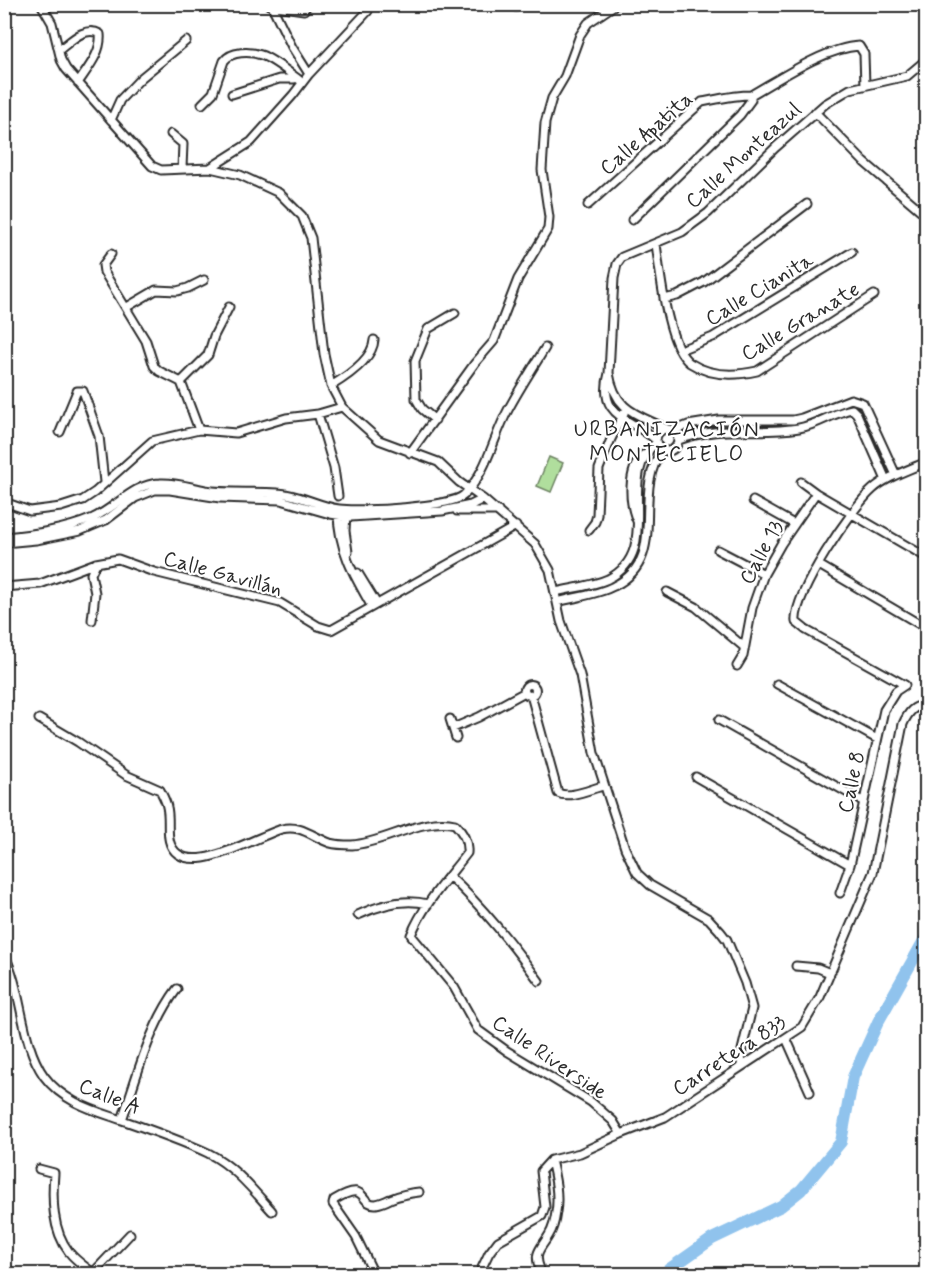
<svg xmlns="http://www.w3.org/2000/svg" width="931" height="1279" font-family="Mynerve,sans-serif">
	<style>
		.green { fill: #b0de9d; stroke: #6e8464; stroke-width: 1.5 }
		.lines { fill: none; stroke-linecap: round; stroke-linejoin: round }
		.river { stroke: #90c3ed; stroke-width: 12 }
		.minor-casing { stroke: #2b2b2b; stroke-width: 11 }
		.minor { stroke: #fff; stroke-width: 7 }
		.labels { text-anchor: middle; stroke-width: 4.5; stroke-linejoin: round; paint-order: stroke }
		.street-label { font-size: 21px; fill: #2b2b2b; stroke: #fff }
		.neighbourhood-label { font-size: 22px; letter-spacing: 1.5px; fill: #2b2b2b; stroke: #fff }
	</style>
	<rect width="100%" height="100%" fill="#fff"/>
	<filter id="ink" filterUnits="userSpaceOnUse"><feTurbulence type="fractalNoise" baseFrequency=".0167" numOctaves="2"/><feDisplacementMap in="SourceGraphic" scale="12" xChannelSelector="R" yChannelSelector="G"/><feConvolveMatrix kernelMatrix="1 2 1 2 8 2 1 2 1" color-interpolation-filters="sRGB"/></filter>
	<g filter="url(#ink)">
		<path class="green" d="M549,457L563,463L551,492L537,486Z"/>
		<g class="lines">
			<path class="river" d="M666,1274L668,1270L712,1239L781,1206L801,1190L841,1142L853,1077L878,1022L926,937"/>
			<defs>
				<path id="minor" d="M41,4L52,23L61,60L66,69L152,166L161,170L210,168L240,175L279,193L302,216L311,238L324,354L331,386L342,407L379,440L438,462L459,482L483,499L535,544L550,570L561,621L580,675L594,753L625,848L637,873L650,885L709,919L720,931L727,940L745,983L752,1008L742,1050L741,1066
					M269,5L304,10L308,4
					M272,6L292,47L309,74
					M516,7L519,4
					M59,50C70,42 85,25 100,34C102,52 88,68 78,83
					M232,94L279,79H294
					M202,104L213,93L224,61C231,51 250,51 261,55C273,59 291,74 302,82
					M815,112L864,162L926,215
					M111,120L120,100L141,78L186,41
					M171,134L183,144L182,168
					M210,168L251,142L293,95L309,74L368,11
					M588,205L702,102C718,99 735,95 751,95C781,78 825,48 859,46L864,54L865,86
					M632,220L740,115L751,100V95
					M656,244C660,271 667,347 690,363C710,376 735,376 757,371L874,295
					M111,254L103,265L104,272L146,341L154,366L159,371L181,382L199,430
					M664,299L677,296L704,282L807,204
					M127,307L156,290L177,291L188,288L204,280
					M680,350L713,337L852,252
					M609,373L614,278L617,264L622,257L682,232L708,213L776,147L825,104L850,89L907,76L926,60
					M181,382L208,355L214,336L229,307
					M331,386C346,377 373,359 374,340
					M318,414L334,468L338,496
					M435,420L422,409L416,399L415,361L428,329L455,313
					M656 440a11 11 0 1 1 22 0a11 11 0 1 1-22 0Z
					M673,431L688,425L719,420H793L802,418L851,399L863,403L896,475
					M60,432L77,391H83L99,436L104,482
					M656,440C629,417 597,417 609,373C615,411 637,414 667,429
					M679,440C720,424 758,435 799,428C818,425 834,412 852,409L857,414L886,480
					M410,453L475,363L494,341L518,279L548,229L549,217L542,170L545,123L552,98L565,76L580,35L588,23L616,4
					M801,482L816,493L926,557
					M753,501L794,524
					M4,502L30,511L61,507L83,500L95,492L152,441L199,430L236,433L286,418L318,414L342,407
					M457,511H498
					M338,512C338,548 354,576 372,607
					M346,513L345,531L348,552
					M637,521C629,503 627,470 643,455
					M589,530L595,522L597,515L599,469L611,439L624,413
					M4,537C35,534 65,530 93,518C117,507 133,484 160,483C176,482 190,487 205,490C229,494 254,491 278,493C299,494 318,506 339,509C359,512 452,507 464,495C487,472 493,438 508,410C519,389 533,368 545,348
					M4,543L36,540L80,531L106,520L135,498L155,490H170L220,498L281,500L330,514L351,517L442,511L471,505L483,499
					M718,550L764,574
					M819,565L926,628
					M358,573L377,604
					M4,587L40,584L96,563L118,559L154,572L280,603L318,626L331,630L516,526
					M555,592C572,588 593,586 608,579C665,550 614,477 656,443
					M667,592L696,607L744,647
					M557,602C575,597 597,595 614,586C671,558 630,494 662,451
					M92,620L95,593L91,574L96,563
					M737,666L743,656L752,608L764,574L781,544L816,493
					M777,684L877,739
					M524.5 690a5.5 5.5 0 1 1 11 0a5.5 5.5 0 1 1-11 0Z
					M531,695L558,793C570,799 590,789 603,786
					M39,719L78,742L126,775L160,790C163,796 166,801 167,807C171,823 163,843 178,854C202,871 257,836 282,829C300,824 313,837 330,843C337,845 345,845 352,845C385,843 423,816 455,824C463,833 468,841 467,853C447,879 423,905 411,935L454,987L478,1030L507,1051L591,1102L613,1121L621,1134
					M450,719L456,738
					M719,720L864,802
					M453,728L479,717L525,692
					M696,777L850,865
					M449,876C484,908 511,943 539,981
					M840,893L850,865L884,710L896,691L905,685L806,630L796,622C793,595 852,507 873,489C888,476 909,470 926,462
					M358,915C379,905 405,898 428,904
					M4,954C23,991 20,1042 44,1076C63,1102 93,1110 122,1120C151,1130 180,1140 208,1153C234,1166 253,1190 272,1211
					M796,966L818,968L830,973
					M786,1038L810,1092
					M122,1120C137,1076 149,1027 177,989
					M39,1169L54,1173C52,1199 52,1230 69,1252C76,1261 86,1267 94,1274
					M540,1269C533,1252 541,1249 549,1235C553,1229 555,1220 556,1212C559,1195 555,1177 551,1160
					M93,1273L130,1234
					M374,1274L356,1237L333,1204L334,1200C369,1179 358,1205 376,1204C382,1203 386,1201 390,1199C400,1195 409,1193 419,1192
					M479,1274L489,1253L498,1241L542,1216L545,1207L541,1171L551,1160L580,1153L621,1134L665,1117L802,1027L820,997L873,873L903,724C908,713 914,704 926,706
					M923,1274L926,1266"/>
			</defs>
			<use href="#minor" class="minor-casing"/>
			<use href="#minor" class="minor"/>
		</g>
	</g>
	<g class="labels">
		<g class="street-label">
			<text transform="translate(646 133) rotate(-41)" y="7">Calle Apatita</text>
			<text transform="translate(743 155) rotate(-42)" y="7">Calle Monteazul</text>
			<text transform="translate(759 289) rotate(-31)" y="7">Calle Cianita</text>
			<text transform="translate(800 321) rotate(-31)" y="7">Calle Granate</text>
			<text transform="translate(761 552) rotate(-62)" y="7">Calle 13</text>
			<text transform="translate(223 573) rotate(15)" y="7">Calle Gavillán</text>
			<text transform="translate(851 782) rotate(-78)" y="7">Calle 8</text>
			<text transform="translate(729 1055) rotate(-33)" y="7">Carretera 833</text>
			<text transform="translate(550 1057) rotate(34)" y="7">Calle Riverside</text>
			<text transform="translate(110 1096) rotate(22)" y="7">Calle A</text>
		</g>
		<g class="neighbourhood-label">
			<text x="667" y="436">URBANIZACIÓN<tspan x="667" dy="25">MONTECIELO</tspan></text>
		</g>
	</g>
	<rect width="931" height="1279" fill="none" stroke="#fff" stroke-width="24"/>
	<rect x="12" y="12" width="907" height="1255" fill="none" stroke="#2b2b2b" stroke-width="2" filter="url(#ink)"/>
</svg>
